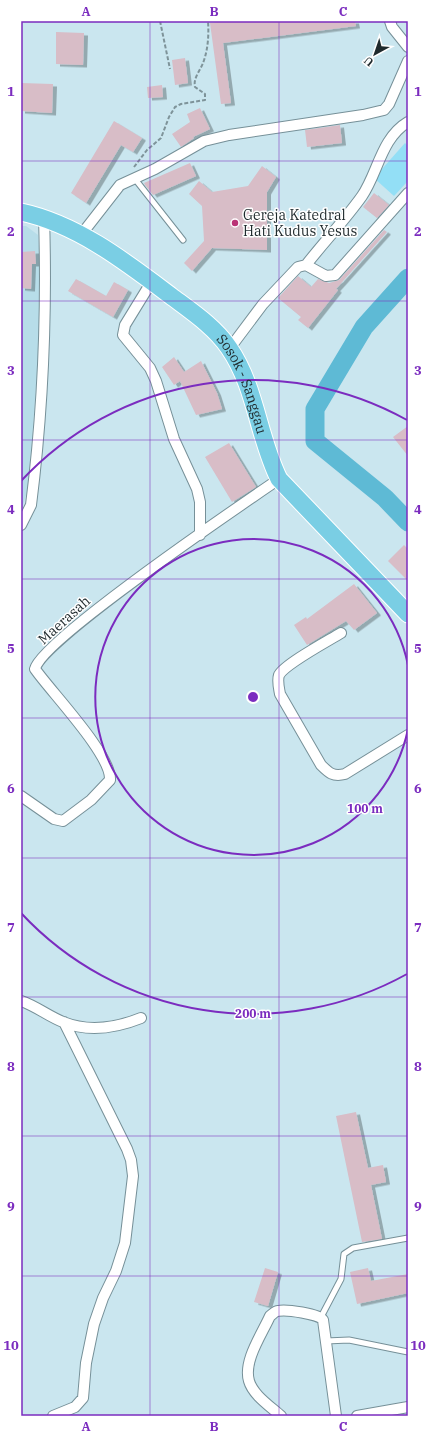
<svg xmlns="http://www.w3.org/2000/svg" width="429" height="1437" font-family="'IBM Plex Serif',serif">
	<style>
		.built { fill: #b7dde9 }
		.green { fill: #93dff6 }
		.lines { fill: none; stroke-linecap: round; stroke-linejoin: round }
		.river { stroke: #5ebad5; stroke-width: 19 }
		.building { fill: #d8bdc7; filter: url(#shadow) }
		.service-casing { stroke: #769098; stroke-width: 7 }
		.minor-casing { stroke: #769098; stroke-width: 12 }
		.trunk-casing { stroke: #fff; stroke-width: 19 }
		.path { stroke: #7e9399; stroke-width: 2; stroke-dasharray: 4 2; stroke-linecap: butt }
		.service { stroke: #fff; stroke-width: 5 }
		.minor { stroke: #fff; stroke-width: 10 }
		.trunk { stroke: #7acee4; stroke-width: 17 }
		.grid { fill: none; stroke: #7b2cbf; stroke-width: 1; stroke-opacity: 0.55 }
		.ring { fill: none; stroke: #7b2cbf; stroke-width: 2 }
		.poi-dot { fill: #ba3376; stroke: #fff; stroke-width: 1.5 }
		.labels { text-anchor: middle; stroke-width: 3; stroke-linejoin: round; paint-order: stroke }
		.poi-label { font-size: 14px; fill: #1f2a2d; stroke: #fff; text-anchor: start }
		.street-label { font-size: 14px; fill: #1f2a2d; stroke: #fff }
		.centre { fill: #7b2cbf; stroke: #fff; stroke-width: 2 }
		.ring-label { font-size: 12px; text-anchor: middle; font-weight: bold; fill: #7b2cbf; stroke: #fff; stroke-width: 3; stroke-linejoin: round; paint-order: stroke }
		.neatline { fill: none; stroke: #7b2cbf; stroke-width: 1.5 }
		.grid-label { font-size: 13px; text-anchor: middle; font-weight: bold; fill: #7b2cbf }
	</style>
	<defs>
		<filter id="shadow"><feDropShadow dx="4" dy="2.5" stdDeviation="0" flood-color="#0004"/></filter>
	</defs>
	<rect width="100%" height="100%" fill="#cae6ef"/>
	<path class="built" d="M21,226H26L38,235L43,295L28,489L21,511Z"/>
	<path class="green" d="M405,143L408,146V181L394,196L374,178Z"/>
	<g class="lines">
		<path class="river" d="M408,278L364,327L315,409V441L385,498L408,522"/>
	</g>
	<path class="building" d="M225,21H355L356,26L223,43L231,103L221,104L210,23Z
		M56,32L84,33L83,65L56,64Z
		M185,58L188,83L175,85L172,60Z
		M21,83L53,84L52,113L21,111Z
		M162,85L163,97L148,98L147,87Z
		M200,108L210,129L193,137L194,138L181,147L172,134L190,122L187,114Z
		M114,121L142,138L133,152L121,145L86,203L71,193Z
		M340,125L342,143L307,147L305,130Z
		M190,163L196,176L153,195L145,185L144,183Z
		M262,166L276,177L267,192V250L212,248L192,271L184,263L204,241L202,206L189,194L199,181L212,192L248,186Z
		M374,193L389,205L377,218L363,207Z
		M384,230L387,232L336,289L338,290L308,328L298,320L301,317L278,298L298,276L311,287L318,279L329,283L339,280Z
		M35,251L36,264H32L31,289L21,288V252Z
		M76,279L106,296L114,282L128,290L113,317L68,291Z
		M174,357L184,372L201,361L217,393L222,409L196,415L180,381L174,385L162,367Z
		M408,426V456L393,437Z
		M229,443L256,487L232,502L205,457Z
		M404,545L408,549V581L388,561Z
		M354,584L377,613L354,630L346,621L307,645L294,625L306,617L307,619Z
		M356,1112L368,1168L383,1165L386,1182L371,1185L382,1239L362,1242L336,1116Z
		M265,1268L278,1272L268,1306L254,1302Z
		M368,1268L371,1281L408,1274V1293L357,1304L350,1272Z"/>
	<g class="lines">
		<defs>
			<path id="service" d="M135,179L183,240
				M321,1317L341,1279L344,1254L353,1248L408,1238
				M326,1341L349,1340L408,1352"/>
			<path id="minor" d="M390,21L392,27L408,47
				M81,235L120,185L155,169L204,141L229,135L363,115L384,110L389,104L408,61
				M306,265C324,242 345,220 362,196C378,173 381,138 408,122
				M152,281L125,325L123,335L150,368L156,381L174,439L197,489L200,502V535
				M230,348L263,304L298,267L306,265L326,276L335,275L408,193
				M21,525L31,505C43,410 47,313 44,217
				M341,633C328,641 285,664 279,675C277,681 279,688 280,694L321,765C329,773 333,777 345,774L408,735
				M21,796L54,819L63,821L91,800L110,780C112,755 51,692 35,669C40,641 244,503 279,479
				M21,1001C36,1006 48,1016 63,1022C88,1032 116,1028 141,1018
				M53,1416L75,1407L83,1398L86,1363L94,1324L103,1298L116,1271L125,1243L133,1176L131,1160L127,1149L64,1022
				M281,1416C270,1406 253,1395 249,1381C243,1361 262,1334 270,1316C273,1314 275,1311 278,1311C286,1309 319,1314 323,1320L336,1416
				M357,1416L408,1407"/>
			<g id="trunk">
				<path id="s1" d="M21,212C77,224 126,262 171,296C191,311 215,327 229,348C256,387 258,437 279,479L408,614"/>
			</g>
		</defs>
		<use href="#service" class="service-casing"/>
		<use href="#minor" class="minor-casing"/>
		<use href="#trunk" class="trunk-casing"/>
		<path class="path" d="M160,21L170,69
			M134,167L147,150L161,138L169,117L175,107L181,104L205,100V94L195,87C193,78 200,71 203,63C208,50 209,35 208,21"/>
		<use href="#service" class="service"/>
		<use href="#minor" class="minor"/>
		<use href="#trunk" class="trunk"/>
	</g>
	<path class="grid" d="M150,21V1416M279,21V1416M21,161H408M21,301H408M21,440H408M21,579H408M21,718H408M21,858H408M21,997H408M21,1136H408M21,1276H408"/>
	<g class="ring">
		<path d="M408 729A158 158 0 1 1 408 665"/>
		<path d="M407 974A317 317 0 0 1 21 913M21 481A317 317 0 0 1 407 420"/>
	</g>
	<circle class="poi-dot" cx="235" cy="223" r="4"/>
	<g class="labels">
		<g class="poi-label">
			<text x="243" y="220">Gereja Katedral<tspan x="243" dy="16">Hati Kudus Yesus</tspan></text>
		</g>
		<g class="street-label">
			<text dy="5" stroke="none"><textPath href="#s1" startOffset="290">Sosok - Sanggau</textPath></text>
			<text transform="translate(64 620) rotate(-42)" y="5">Maerasah</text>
		</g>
	</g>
	<circle cx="253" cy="697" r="6" class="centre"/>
	<g class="ring-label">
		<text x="365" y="813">100 m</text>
		<text x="253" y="1018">200 m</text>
	</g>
	<rect width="429" height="1437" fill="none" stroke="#ffffff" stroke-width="44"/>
	<g transform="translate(375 54) rotate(220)" stroke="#ffffff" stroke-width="3" paint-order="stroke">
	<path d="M0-3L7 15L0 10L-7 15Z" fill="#1f2a2d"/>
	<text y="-6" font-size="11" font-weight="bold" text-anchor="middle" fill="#1f2a2d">U</text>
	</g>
	<rect x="22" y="22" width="385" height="1393" class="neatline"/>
	<g class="grid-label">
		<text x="86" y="16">A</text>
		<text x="214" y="16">B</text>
		<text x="343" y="16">C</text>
		<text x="11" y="96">1</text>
		<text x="418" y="96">1</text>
		<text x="11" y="236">2</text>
		<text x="418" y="236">2</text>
		<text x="11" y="375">3</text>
		<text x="418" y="375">3</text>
		<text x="11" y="514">4</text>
		<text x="418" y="514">4</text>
		<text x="11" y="653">5</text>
		<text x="418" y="653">5</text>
		<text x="11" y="793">6</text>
		<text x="418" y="793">6</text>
		<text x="11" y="932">7</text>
		<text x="418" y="932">7</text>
		<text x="11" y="1071">8</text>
		<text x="418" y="1071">8</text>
		<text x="11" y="1211">9</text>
		<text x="418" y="1211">9</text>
		<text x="11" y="1350">10</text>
		<text x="418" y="1350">10</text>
		<text x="86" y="1431">A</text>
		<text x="214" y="1431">B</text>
		<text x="343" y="1431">C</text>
	</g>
</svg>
